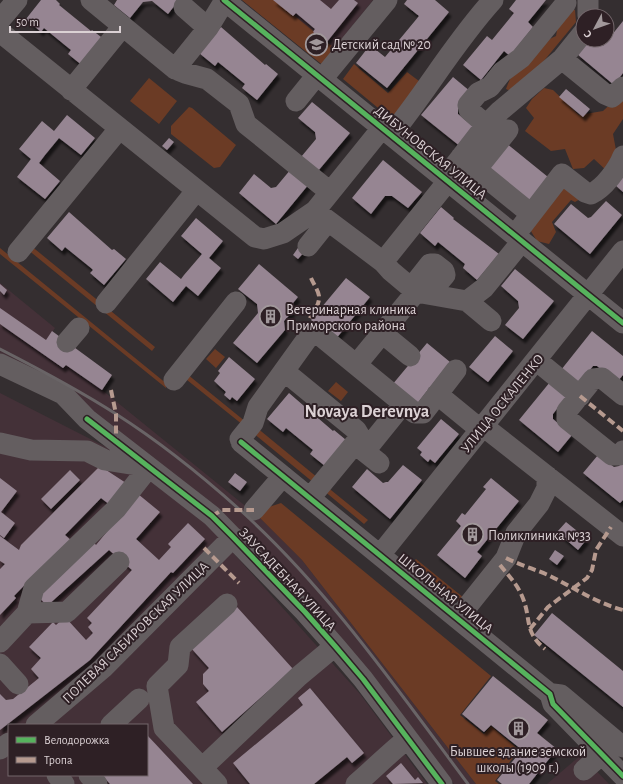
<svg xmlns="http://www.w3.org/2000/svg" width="623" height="784" font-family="'Alegreya Sans',sans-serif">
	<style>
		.built { fill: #443138; fill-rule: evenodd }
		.green { fill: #6b3b25 }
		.building { fill: #968592; filter: url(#shadow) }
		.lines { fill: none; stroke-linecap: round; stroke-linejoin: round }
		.minor { stroke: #645e60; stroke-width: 21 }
		.rail { stroke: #696466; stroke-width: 3 }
		.quiet { stroke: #b69a8f; stroke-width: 4; stroke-dasharray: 8 4; stroke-linecap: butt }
		.cycleway-casing { stroke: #2e2025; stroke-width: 8 }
		.cycleway { stroke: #56b35d; stroke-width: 5 }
		.labels { text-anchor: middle; stroke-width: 4; stroke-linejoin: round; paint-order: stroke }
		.poi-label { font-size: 14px; fill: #dbd1d4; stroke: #2e2025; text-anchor: start }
		.street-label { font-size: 14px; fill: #dbd1d4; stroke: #2e2025 }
		.district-label { font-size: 18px; font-weight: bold; fill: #dbd1d4; stroke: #2e2025 }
	</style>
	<defs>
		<filter id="shadow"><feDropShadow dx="2.5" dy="4.5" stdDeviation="1" flood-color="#0009"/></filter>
	</defs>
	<rect width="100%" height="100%" fill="#342e30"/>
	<path class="built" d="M242,0H373L322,64Z
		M0,283L55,328L39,351L63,368L66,365L102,390L259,517L302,560L476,784H454L368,670L135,444L0,370Z
		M0,393L110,449L209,526L360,694L427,784H0ZM9,725H147V775H9Z
		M581,755L609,784H547Z"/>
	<path class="green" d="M242,0H275L338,51L325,67Z
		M570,9L575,10L576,22L533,74L513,92L506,89C514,65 534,46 556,36L558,25Z
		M354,64L388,93L407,72L423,84L395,122L343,79Z
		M149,78L177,101L159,124L130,101Z
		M544,88L553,90L579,115L603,111L623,92V119L613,134L616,150L608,172L594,159L584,168L573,169L565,149L551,151L525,131L534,118L526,108L532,99Z
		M189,107L192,108L236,145L220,167L214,168L171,134V126Z
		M551,181L582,198L575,202L571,200L552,222L556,232L549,244L537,241L529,228Z
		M30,245L155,347L152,351L27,249Z
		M0,248L167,384L166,388L0,254Z
		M215,349L225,357L216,368L206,359Z
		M187,374L246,422L243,425L187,380Z
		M336,382L348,392L341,401L328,391Z
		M256,427L318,478L314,483L252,432Z
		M326,486L368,520L364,524L323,490Z
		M281,503L491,676L460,715L484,734L491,726L519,750L495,781L499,784H476L302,560L259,517L269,507Z
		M416,559L464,598L460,602L412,563Z"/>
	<path class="building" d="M41,0H56L60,4L59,5L91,31L92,30L105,40L83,66L68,54L71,50L66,46L44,28L41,32L26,19Z
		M117,0H179L168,14L152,1L143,2L130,18L114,5Z
		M273,0H320L331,9L339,0H354L358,3L326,43L313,32L315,29L296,13L293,16Z
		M407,0H435L449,12L387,88L356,63L370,45L385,57L419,16L404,4Z
		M516,0H546L528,22L533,27L510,56L504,51L481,80L463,65L487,36L492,40L514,13L509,9Z
		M623,21V73L614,85L577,54L589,40H596L603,46Z
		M221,27L265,65L266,64L278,74L257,100L242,88L245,84L218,62L215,66L199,53Z
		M453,77L471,92L458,108V114L476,129L461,147L421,115Z
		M566,89L590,109L583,117L559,97Z
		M312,102L350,133L318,171L301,157L316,139L315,132L298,118Z
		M67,115L95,138L81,155L59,138L45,155L39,163L60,181L45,199L17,177L31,159L19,149L42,121L54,131Z
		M169,138L174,142L167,150L162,146Z
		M506,143L548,177L528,202L486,168Z
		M383,160L422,192L408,208L392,196H385L371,214L352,198Z
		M291,169L309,184L276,224L239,193L254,174L271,188L276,187Z
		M623,175V192L615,185Z
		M606,201L622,215L590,254L554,224L571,204L588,218L591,217Z
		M441,207L454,218L453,219L499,254L477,280L463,268L465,264L438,242L435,246L420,233Z
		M69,212L112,250L114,249L126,259L104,285L90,273L93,270L91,268L65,247L62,251L47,238Z
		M196,218L223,241L209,258L221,268L198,296L186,286L173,302L146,279L160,262L181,279L184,275L202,254L181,236Z
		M300,245L306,250L298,259L293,255Z
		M259,264L298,297L293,303L294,310L284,321L285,330L257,363L233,343L258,313L257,304L238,289Z
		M515,269L554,301L523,339L505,325L519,308L518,301L501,286Z
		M346,278L370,297L335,340L311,320Z
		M0,284L7,290L4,295L0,291Z
		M0,308L46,340L52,331L112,375L102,390L66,365L63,368L0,324Z
		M592,331L623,356V375L617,382L597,366H593L579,384L561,370Z
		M495,336L513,351L488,382L469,367Z
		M427,343L450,362L416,405L392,385Z
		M229,357L255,379L237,401L232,397L230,400L224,395L226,392L214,381L220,373L218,371Z
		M550,382L567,396L553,414V419L572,435L558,452L519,420Z
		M289,393L333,431L334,430L346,440L325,466L310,454L313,450L286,428L283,432L267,419Z
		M441,419L459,434L435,463L430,459L428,462L420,455L422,452L417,448Z
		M598,455L614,467L619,466L623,462V500L620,503L583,473Z
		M403,465L422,480L390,519L352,487L367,469L383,483L386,482H388Z
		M100,466L126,483L110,505L101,498L65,535L73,542L43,566L14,596L16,598L0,615V569L5,564L0,561V536L19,550L21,545Z
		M70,470L80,480L51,509L41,499Z
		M235,473L247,482L240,491L228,482Z
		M0,478L17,491L1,512L15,523L4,538L0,535Z
		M491,478L519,501L477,552L482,556L465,578L437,555L461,526L456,521L462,513L465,515L486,489L483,487Z
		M138,494L160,512L136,539L159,560L171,547L168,544L188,523L205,539L173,573L171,572L90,660L0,730V694L6,700L13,699L39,678L31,669L41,658L29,647L53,622L56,625L65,617L86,640L93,633L88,627L92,623L87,618L132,570L109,550L47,606L38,596L91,539L96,545Z
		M566,522L587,539L578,550L557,532Z
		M555,550L564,556L557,565L549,559Z
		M237,607L293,669L222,732L196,702L209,691L203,684V674L209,668L191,648Z
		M552,613L623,671V707L534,635Z
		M493,676L548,720L537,733L557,749L529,784H502L497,780L522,750L491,725L484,732L462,714Z
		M310,688L364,753L352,763L347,757L314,784H250L233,763L303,705L298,698Z
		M147,735L193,784H110L102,775H147Z
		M401,763L415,780L418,777L423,783L393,784L386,776Z"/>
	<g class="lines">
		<path class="minor" d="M91,0L175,69L185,73L207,79L239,104L246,124L330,192
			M224,0L623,323
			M588,0V16
			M184,7L208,28
			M0,20L17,0
			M0,32L255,237L264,239L283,233L315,211L382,128
			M583,33L562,59L605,94L612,97L623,87
			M175,69L208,28L225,0
			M322,79L387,0
			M71,90L123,26
			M296,101L317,75
			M486,125L469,110L468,105L478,93L490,87L502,72L521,58L566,3
			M391,135C427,91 454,43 493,0
			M461,157L531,214
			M476,170L508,130
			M445,178L486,125L500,111L562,59
			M315,211L383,262L391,271L416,292L467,301L484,288L522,241
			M515,235L562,174L585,192L591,194C604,188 618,169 623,156
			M308,246L328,221
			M18,252L119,129
			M383,262L448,181
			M411,288L430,264H435L444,271L445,275L429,294
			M467,301L491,321
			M106,303L196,191
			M382,333L410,356
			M67,342L79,328
			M536,360L580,396
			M0,364L63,394L87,419L212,516L305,612L335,646L363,679L442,784
			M356,365L416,292
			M284,371L356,430L359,435L357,441L310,498
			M174,380L236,302
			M437,394L481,430
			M623,395L602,378L593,379L567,411V419L612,455H620L623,451
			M483,426L623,536
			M240,439L253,423L258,407L312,332H316L415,413H423L456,370
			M241,442L550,694L553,704L623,776
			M0,443L31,450L87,451L105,460L149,467L116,509L34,588L27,613L0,642
			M355,444L379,463
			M365,451L403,404
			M254,510L283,476
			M380,555L623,251
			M27,613L67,612L119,562
			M458,618L506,558L516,533L539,504L547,488V476
			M0,664L18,684
			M553,694L561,695L623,747
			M36,725L103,668L233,537
			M111,725L139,699
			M0,749L9,743
			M202,768L164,728L157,686L178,665L180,647L227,604
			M584,770L602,754
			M57,775L64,784
			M89,775L97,784
			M217,784L202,768L299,676L335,646
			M356,784C374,769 389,753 407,739"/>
		<path class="rail" d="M0,349C39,369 79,390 116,414C160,442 201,475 239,509C328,589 397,689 468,784"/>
		<path class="quiet" d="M311,278C313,283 318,290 319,296C320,312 303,314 312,332
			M111,390L116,414V441
			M580,396L623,431
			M212,516L222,510H254
			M204,548L239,583
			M506,558C520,565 534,569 548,575C573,587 596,603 623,610
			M500,565C508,575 517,584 522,596C532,619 523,631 545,649
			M530,629L548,607L587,578L592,570L596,550L611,527"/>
		<defs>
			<path id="cycleway" d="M224,0L623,323
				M87,419L212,516L233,537L305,612L335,646L363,679L442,784
				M241,442L550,694L553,704L623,776"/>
		</defs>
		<use href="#cycleway" class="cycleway-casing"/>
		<use href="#cycleway" class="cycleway"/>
	</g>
	<defs>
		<symbol id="school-ring" viewBox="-11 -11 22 22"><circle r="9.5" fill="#2e2025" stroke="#a1989b" stroke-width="1.5"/><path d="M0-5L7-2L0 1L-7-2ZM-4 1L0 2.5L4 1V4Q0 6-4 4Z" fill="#a1989b"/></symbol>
		<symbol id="building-ring" viewBox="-11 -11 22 22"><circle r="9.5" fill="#2e2025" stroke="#a1989b" stroke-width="1.5"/><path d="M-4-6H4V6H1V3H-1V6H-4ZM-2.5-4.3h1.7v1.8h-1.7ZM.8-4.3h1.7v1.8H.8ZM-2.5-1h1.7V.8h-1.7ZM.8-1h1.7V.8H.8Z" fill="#a1989b"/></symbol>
	</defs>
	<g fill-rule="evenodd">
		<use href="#school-ring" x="304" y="32" width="25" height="25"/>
		<use href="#building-ring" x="258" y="304" width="25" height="25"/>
		<use href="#building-ring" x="460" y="522" width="25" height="25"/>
		<use href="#building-ring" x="506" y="716" width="25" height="25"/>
	</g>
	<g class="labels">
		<g class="poi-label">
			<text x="332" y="49">Детский сад № 20</text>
			<text x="286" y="314">Ветеринарная клиника<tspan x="286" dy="16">Приморского района</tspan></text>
			<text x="488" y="540">Поликлиника №33</text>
			<text x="518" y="756" text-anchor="middle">Бывшее здание земской<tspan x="518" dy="16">школы (1909 г.)</tspan></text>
		</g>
		<g class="street-label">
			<text transform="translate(431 152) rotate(39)" y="5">ДИБУНОВСКАЯ УЛИЦА</text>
			<text transform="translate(502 403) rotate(-51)" y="5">УЛИЦА ОСКАЛЕНКО</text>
			<text transform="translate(288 579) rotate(47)" y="5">ЗАУСАДЕБНАЯ УЛИЦА</text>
			<text transform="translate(446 593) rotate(39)" y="5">ШКОЛЬНАЯ УЛИЦА</text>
			<text transform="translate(135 632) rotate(-44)" y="5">ПОЛЕВАЯ САБИРОВСКАЯ УЛИЦА</text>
		</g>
		<g class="district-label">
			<text x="367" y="417">Novaya Derevnya</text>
		</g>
	</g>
	<rect x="8" y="724" width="140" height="52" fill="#2e2025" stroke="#73676b"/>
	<rect x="16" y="737" width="20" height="6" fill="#56b35d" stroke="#73676b"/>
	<text x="44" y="744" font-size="12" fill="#dbd1d4">Велодорожка</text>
	<rect x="16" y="757" width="20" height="6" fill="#b69a8f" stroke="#73676b"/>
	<text x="44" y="764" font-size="12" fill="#dbd1d4">Тропа</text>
	<g transform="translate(595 28) rotate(229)"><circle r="19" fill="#2e2025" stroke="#73676b"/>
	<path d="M0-3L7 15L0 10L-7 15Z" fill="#a1989b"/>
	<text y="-6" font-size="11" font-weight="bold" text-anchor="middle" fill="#dbd1d4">С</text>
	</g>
	<path d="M10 26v6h110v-6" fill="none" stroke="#dbd1d4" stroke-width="2"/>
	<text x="16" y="26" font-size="12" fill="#dbd1d4" stroke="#2e2025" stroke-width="3" paint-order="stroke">50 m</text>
</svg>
